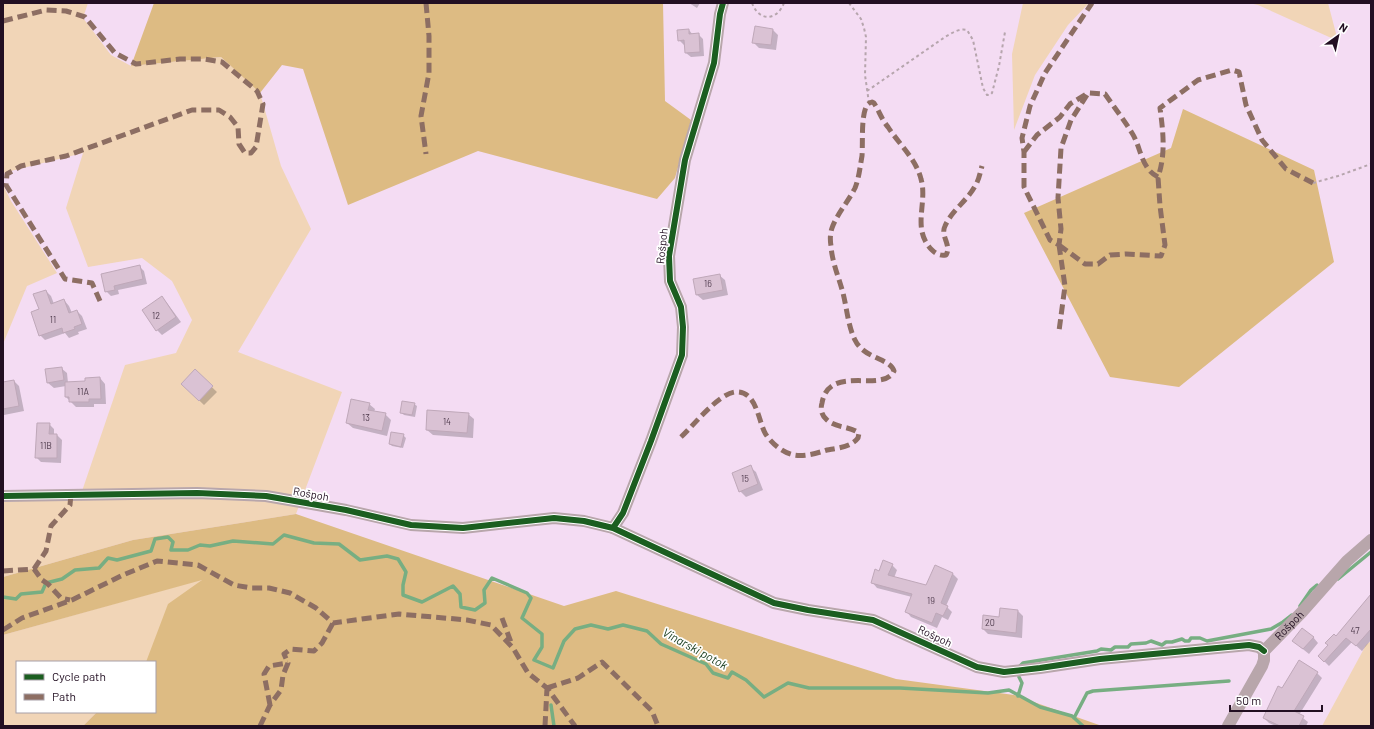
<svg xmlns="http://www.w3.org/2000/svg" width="1374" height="729" font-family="Barlow,sans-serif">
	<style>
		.green { fill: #f1d5b7 }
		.forest { fill: #ddbb83 }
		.shadow { fill: #0003 }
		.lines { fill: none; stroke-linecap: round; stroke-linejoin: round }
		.stream { stroke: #77ae82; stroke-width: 3.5 }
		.building { fill: #dac2d4; stroke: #bfa8b9 }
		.path { stroke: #b6a5ad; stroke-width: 2; stroke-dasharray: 3 3; stroke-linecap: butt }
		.street { stroke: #b8a6ab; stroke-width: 12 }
		.quiet { stroke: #8d6e63; stroke-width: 5; stroke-dasharray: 10 5; stroke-linecap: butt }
		.cycleway-casing { stroke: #fff; stroke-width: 8 }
		.cycleway { stroke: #1b5e20; stroke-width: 6 }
		.labels { text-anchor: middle; stroke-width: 3.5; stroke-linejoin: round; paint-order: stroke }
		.number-label { font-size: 9px; fill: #503c4e }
		.street-label { font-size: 11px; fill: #220f22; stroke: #fff }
		.water-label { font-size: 12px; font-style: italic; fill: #173b1c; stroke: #fff }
	</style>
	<rect width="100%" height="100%" fill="#f4dcf3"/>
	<path class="green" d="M3,3H88L83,18L111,55L131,66L221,57L260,93L281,166L311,229L238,352L342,392L296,514L133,540L3,577V502L80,497L125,365L176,353L192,320L172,281L142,258L88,267L66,208L83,153L3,173Z
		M1023,3H1089L1068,25L1035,75L1014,130L1012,54Z
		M1249,3H1328L1338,41L1258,5Z
		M3,185L11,201L57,273L27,286L3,344Z
		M203,579L146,662H17V712H97L83,726H3V635Z
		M1371,641V726H1322L1366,645Z"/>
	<path class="forest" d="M154,3H663L665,101L691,120L675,178L657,199L478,151L348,205L303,69L282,65L260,93L221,57L131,66Z
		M1183,109L1314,170L1334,262L1179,387L1110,377L1024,213L1171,148Z
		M296,514L564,606L616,591L896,679L1014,695L1102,726H83L97,712H155V662H146L168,604L202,580L3,635V577L133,540Z"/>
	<path class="shadow" d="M689,3H700L697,8Z
		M756,27L773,30L778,35L776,50L759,48L753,42Z
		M689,30L693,35L698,34L703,39L704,56L691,57L686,53V45H684L679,40Z
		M139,266L144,271L147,284L118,290L119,294L111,296L106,291Z
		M719,275L725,280L728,295L703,300L697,295L694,280Z
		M46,291L51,296L54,304L64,300L69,306L72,313L77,311L82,316L87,329L78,332L79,334L69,338L65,333L45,340L40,335V310Z
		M162,297L167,303L181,322L162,335L157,330Z
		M61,368L67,373L68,383L86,382L100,378L105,384L106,404H94V407H76L66,397V386L54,388L48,383Z
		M195,371L217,392L204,405L182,384Z
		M14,381L19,386L24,411L4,415L3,383Z
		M369,404L375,409L374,412L385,414L391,420L387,436L353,428L347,423Z
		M414,404L417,406L415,417L404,415L401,412Z
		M468,414L474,419L473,438L433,435L427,430Z
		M49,424L54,429V435H57L62,440L61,463L41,462L36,457Z
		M403,435L406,438L403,448L392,446L390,444Z
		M750,467L756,472L763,490L746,497L740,491Z
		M892,565L897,570L894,578L927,587L953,574L958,579L946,606L952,612L948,620L942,617L937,628L911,617L906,611L912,597L877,588L872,582L880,572Z
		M1371,597V640L1362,651L1352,642L1329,666L1319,656Z
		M1000,609L1018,611L1023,616L1022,638L988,634L983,629L984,616L1000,618Z
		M1313,637L1318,643L1309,654L1299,646Z
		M1317,673L1322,678L1299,715L1308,722L1306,726H1276L1269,723L1264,718L1282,689Z"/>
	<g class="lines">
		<path class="stream" d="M1338,579L1371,552
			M3,597L16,599L21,594L42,592L46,583L62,579L75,570L99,568L108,558L117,560L151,551L155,539L168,537L173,542L171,550H188L200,545L210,546L233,541L273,544L284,535L314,543L339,544L360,560L387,556L398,559L406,572L403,585V595L422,602L453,586L460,594L461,607L475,610L485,603L484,590L492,578L527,593L531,598L522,618L542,634V647L534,660L553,668L564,641L575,629L591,625L608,629L623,625L647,631L661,644L706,664L713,673L728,678L732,672L746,680L764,697L788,683L809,688H900L988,693L1009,690L1040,707L1072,716L1083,726
			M1300,606L1311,590L1317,585
			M1019,667L1023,663L1097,651L1101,649L1111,650L1115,647H1128L1131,644L1146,643L1151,641L1162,645L1166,642H1172L1182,639L1185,641H1189L1191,638H1200L1207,641L1271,629L1283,622L1292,615
			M1018,696L1022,683L1019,677
			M551,705L554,726
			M1074,718L1087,693L1093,691L1229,681"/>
	</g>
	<path class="building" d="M755,26L773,29L771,45L752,43Z
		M689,29V34L699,33L700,52L685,53L684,40L678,41L677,30Z
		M140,265L143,279L114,286L115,290L105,292L101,274Z
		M720,274L723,290L696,295L693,279Z
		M46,290L51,304L64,299L69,313L77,310L82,324L74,327L75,329L63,333L62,328L39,336L31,312L39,309L33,294Z
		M162,296L176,317L156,331L142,310Z
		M62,367L64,380L47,383L45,369Z
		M195,369L213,386L199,401L181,384Z
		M100,377L101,399H89V402H69V397H65V382L85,381V378Z
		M14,380L19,406L3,409V382Z
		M351,399L370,403L368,410L386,413L382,431L346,423Z
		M402,401L415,403L412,415L400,413Z
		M427,410L469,413L467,433L426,430Z
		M37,423H50L49,434H57V458H35Z
		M391,432L404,434L401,447L389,444Z
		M751,465L758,484L739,492L732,473Z
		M883,560L893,564L888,575L926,585L935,565L953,573L941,603L948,606L943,616L936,613L932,623L905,612L912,594L871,583L875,569L879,571Z
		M1371,594V629L1356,646L1346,638L1324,662L1318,656L1328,645L1325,643L1334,634L1336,636Z
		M1000,608L1018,610L1016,633L982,629L983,615L999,617Z
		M1302,628L1314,637L1303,649L1292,641Z
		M1299,660L1318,672L1294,711L1304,716L1299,726H1280L1263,718L1278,686L1282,688Z"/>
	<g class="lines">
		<path class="path" d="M752,3C759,22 777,21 784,3
			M849,3L861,19L864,28L866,37L865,75L869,103
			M867,91L945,37C952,33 959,28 967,30L973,40L983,88L987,95H990L992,93L999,66L1005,32
			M1313,183L1338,176L1371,164"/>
		<g class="street">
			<path d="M3,496L197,493L266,496L346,510L411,525L463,528L554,518L584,521L613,528L774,603L808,610L873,620L977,667L1004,672L1040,668L1100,659L1249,645L1259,647L1264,651"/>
			<path d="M613,528L623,513L651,441L682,355L683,327L681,307L670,281L669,256L685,160L714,63L720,14L723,3"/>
			<path id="s1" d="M1264,651L1302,612L1347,561L1371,540"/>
			<path d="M1228,726L1262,666L1264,660V651"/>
		</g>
		<path class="quiet" d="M426,3L429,36V73L421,116L426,154
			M3,21L46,10L66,11L85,17L115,53L136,64L180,59H204L222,62L257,91L263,104L256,147L251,153H245L239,144L238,127L230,117L219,110H192L66,156L21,166L7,174L6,185L65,279L92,283L100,301
			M1087,95L1071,120L1061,148L1058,198L1061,229L1059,245L1050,240L1024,187V152L1022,138L1030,106L1045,73L1092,3
			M1024,152L1037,135L1060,117L1070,104L1088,93L1105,94C1114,107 1124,120 1132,133C1141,147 1141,169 1158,177C1166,154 1163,131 1160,108L1198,80L1232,70L1239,72L1246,105L1262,140L1286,169L1313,183
			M1059,245L1085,264H1098L1110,255L1126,254L1161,256L1165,245L1160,206L1158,177
			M1059,245L1065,286L1059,331
			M681,437C694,425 718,394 735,392C756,390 758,419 765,433C771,443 783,453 794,455C805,457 817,453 827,450C838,448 851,447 858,438L859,433C849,426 836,428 827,420C822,416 820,410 822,403C829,363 883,394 894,371C890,358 864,359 855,340C848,326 847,309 843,293C839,278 832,262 831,246C830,240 830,234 832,228C837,214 848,202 855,188C859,178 860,167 862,156C863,142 861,119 866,107C867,104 869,103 872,102L874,103C879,111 882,120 888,127C899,144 916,159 921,179C928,203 911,229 932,250C936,254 940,256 946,255C952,245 940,236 945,226C952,210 967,201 975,186C979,180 980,173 982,166
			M34,569L46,551L51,526L70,505L71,494
			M3,571L34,569L42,580L48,584L61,598L70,600
			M502,618L512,645
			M3,630L22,618L72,600L123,575L157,561L198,565L234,585L251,588H269L290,593L316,608L333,623L399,614L467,620L491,625L513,648L528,673L547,688L575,726
			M547,688L578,678L602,662L652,711L658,726
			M270,705L264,674L269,666L288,663
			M260,726L270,705L281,690L283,675L288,663L284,654L291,649L314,651L322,643L333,623
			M545,726L547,688"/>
		<defs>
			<path id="cycleway" d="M3,496L197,493L266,496L346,510L411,525L463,528L554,518L584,521L613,528L774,603L808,610L873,620L977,667L1004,672L1040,668L1100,659L1249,645L1259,647L1264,651
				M613,528L623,513L651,441L682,355L683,327L681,307L670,281L669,256L685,160L714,63L720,14L723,3"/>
		</defs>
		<use href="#cycleway" class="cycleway-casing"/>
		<use href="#cycleway" class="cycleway"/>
	</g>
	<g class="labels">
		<g class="number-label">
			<text x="708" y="287">16</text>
			<text x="156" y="319">12</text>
			<text x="53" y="323">11</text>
			<text x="83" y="395">11A</text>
			<text x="366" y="421">13</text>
			<text x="447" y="425">14</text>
			<text x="46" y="449">11B</text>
			<text x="745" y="482">15</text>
			<text x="931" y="604">19</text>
			<text x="990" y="626">20</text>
			<text x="1355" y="634">47</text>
		</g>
		<g class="street-label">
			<text transform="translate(662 246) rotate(-84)" y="4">Rošpoh</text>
			<text transform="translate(311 494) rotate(10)" y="4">Rošpoh</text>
			<text dy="4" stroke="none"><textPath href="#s1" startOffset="36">Rošpoh</textPath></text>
			<text transform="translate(935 636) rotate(25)" y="4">Rošpoh</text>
		</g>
		<g class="water-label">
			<text transform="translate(695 649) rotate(29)" y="4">Vinarski potok</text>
		</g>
	</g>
	<rect width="1374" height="729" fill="none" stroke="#220f22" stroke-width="8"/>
	<rect x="16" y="661" width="140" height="52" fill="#ffffff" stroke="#a79fa7"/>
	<rect x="24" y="674" width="20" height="6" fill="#1b5e20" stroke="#a79fa7"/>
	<text x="52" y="681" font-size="12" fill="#220f22">Cycle path</text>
	<rect x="24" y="694" width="20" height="6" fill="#8d6e63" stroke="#a79fa7"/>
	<text x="52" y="701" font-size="12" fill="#220f22">Path</text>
	<g transform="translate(1338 36) rotate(33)" stroke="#ffffff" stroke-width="3" paint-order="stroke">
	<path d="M0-3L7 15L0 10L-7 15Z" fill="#220f22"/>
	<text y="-6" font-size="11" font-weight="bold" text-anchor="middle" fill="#220f22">N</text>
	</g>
	<path d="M1230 705v6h92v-6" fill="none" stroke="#220f22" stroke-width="2"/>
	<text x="1236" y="705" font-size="12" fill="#220f22" stroke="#ffffff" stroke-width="3" paint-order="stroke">50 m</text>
</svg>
